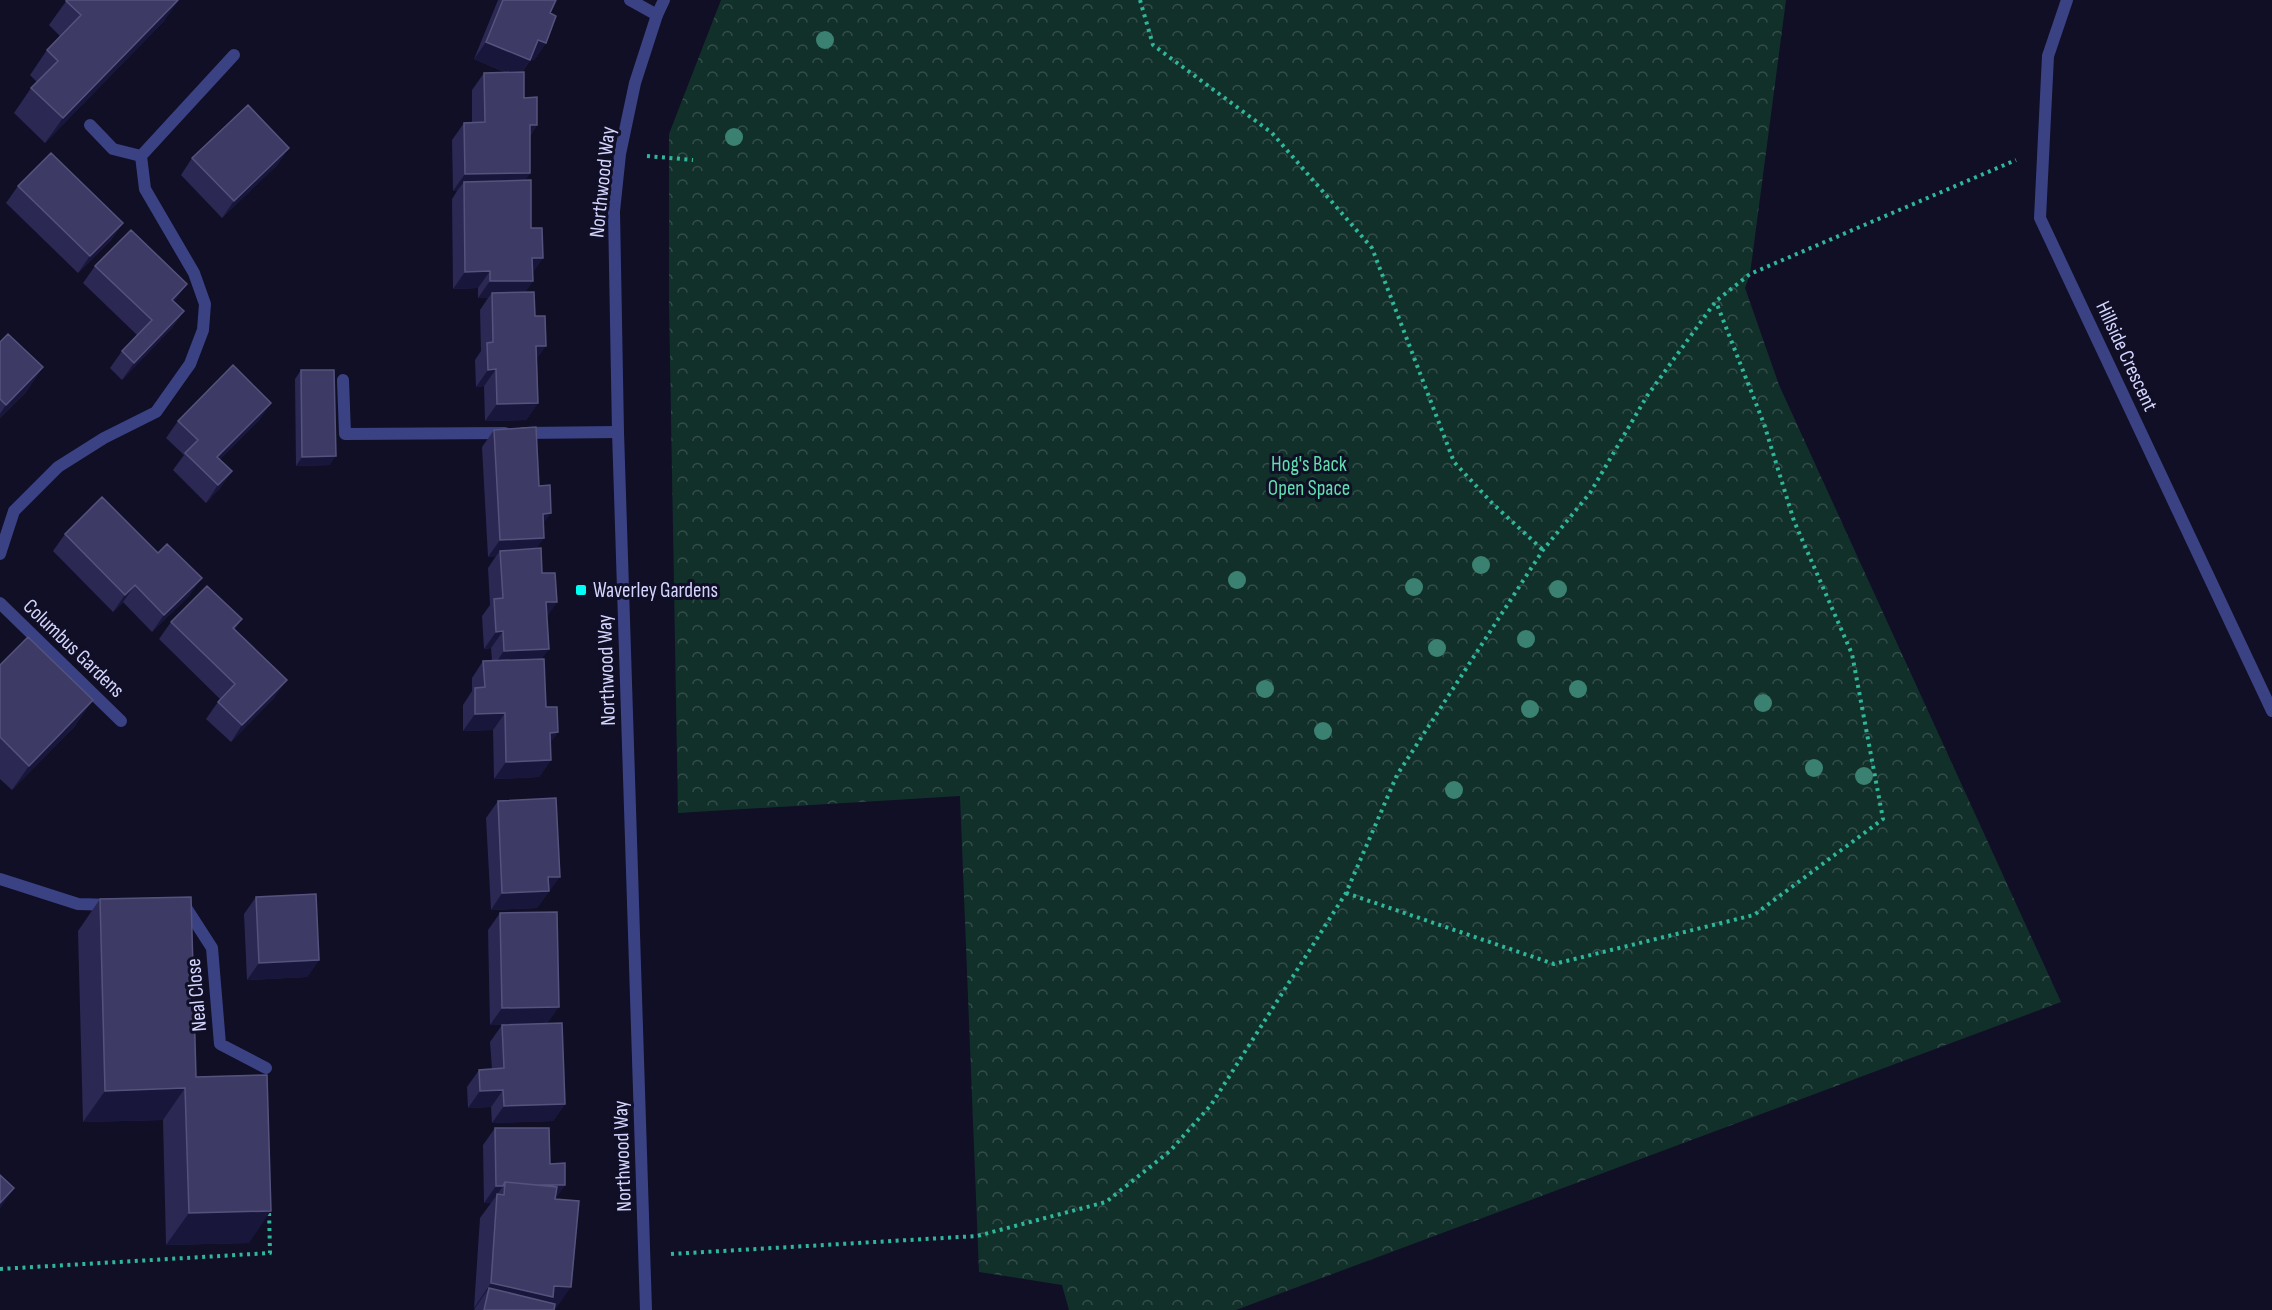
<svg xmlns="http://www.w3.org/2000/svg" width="2272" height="1310" font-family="'Sofia Sans Condensed',sans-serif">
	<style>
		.park { fill: url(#park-crowns) }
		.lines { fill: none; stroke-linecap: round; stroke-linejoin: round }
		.path { stroke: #2fb79c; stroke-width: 4; stroke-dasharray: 3 4.5; stroke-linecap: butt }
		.service { stroke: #3a4284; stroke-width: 12 }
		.minor { stroke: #3a4284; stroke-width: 12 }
		.tertiary { stroke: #3a4284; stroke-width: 12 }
		.tree { fill: #3b8171 }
		.wall { fill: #2b2854 }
		.shaded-wall { fill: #18163a }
		.building { fill: #3d3b66; stroke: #55537e; stroke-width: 1.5 }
		.poi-dot { fill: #01fef4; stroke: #100f26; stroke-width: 2 }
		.labels { text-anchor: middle; stroke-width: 6; stroke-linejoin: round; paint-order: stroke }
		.street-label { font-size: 21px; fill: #d4d5ff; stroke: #100f26 }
		.park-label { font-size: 21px; fill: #5fdfae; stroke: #100f26 }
		.poi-label { font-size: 21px; fill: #d4d5ff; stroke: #100f26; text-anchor: start }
	</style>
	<defs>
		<pattern id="park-crowns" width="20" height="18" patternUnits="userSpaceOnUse" patternTransform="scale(1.5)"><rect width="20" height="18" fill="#12302a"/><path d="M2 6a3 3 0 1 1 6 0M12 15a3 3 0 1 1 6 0" fill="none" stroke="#344d4a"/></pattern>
	</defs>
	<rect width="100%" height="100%" fill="#100f26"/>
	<path class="park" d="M721,0H1786L1750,274L1745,288L1779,385L2061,1002L1236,1310H1069L1062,1285L979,1272L960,796L678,813L669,302V134Z"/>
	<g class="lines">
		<path class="path" d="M1140,0L1153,45L1272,133L1372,248L1454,462L1493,504L1543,550
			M647,156L693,160
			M1346,893L1554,964L1754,915L1883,819L1852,654L1794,521L1764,424L1716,302
			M671,1254L977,1236L1106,1202L1170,1151L1211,1105L1346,893L1397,775L1543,550L1590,493L1647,396L1716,301L1750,274L2016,160
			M0,1269L270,1253L269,1209"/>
		<path class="service" d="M630,0L657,15
			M90,125L113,149L141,156
			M343,380L345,434L505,433
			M523,433L618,432"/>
		<path class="minor" d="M2067,0L2048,56L2040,218L2272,711
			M0,554L14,511L58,467L104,438L156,412L190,364L203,330L205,304L194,273L145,189L141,156L234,55
			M0,603L121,721
			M0,879L78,904L113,905
			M181,906H185L212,948L220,1044L266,1068"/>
		<path class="tertiary" d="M646,1310L618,432L614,211L620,154L635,83L657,15L664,0"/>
	</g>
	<g class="tree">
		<circle cx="825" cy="40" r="9"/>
		<circle cx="734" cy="137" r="9"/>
		<circle cx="1481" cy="565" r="9"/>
		<circle cx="1237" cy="580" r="9"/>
		<circle cx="1414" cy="587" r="9"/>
		<circle cx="1558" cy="589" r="9"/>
		<circle cx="1526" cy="639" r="9"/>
		<circle cx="1437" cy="648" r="9"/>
		<circle cx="1265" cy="689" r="9"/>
		<circle cx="1578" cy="689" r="9"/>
		<circle cx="1763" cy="703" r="9"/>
		<circle cx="1530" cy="709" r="9"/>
		<circle cx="1323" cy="731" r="9"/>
		<circle cx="1814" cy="768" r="9"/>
		<circle cx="1864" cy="776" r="9"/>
		<circle cx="1454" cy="790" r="9"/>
	</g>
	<path class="wall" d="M67,0L165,20L45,143L14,113L31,88L37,82L30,75L47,50L61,37L49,25Z
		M498,0H556L550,13L546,43L534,60L531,59L522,72L524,98L537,125L530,136V173L525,180L531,228L543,258L532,273L533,281L525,292L537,359L538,403L526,420L485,421L484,386L476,387L475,360L481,351L480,310L488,298H478V288L453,289L452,199L457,191H453L452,140L464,123L472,122V90L484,73H507L474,59Z
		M289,148L277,165L222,218L181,175L192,158Z
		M18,186L123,223L111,240L78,273L6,203Z
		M95,266L175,302L184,311L172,328L122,380L110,368L122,351L137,335L83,283Z
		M0,342L43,367L26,392L0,418Z
		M301,370L330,465L296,466L295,379Z
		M271,403L259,420L219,460L232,471L220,488L206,503L173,470L184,455L166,438L178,421Z
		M494,430L539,486L543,525L536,549L542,573L557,602L547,616L542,659L546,707L558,732L550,743L551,760L539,777L494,779L493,730L463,731V705L472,691V678L483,661H492L491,648L484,649L482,616L490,605L488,568L496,556L488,557L482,447Z
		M65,534L190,595L152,632L123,602L113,612L53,551Z
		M242,619L234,630L275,697L231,742L206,719L220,699L159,639L171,622Z
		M0,665L76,725L12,790L0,779Z
		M498,801L548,894H547L537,908L491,910L486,818Z
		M256,897L319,960L307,977L247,980L244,914Z
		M100,899L196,1077L249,1243L166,1245L163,1120L83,1122L78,931Z
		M500,913L547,1024L565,1104L553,1121L492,1123L491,1107L468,1108L467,1087L479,1070L492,1069L490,1042L502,1025H521H490L488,930Z
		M495,1128L550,1164L565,1185L555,1199V1310H474L475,1308H474L480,1218L491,1203H484L483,1145Z"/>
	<path class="shaded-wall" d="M178,0H179L165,20L45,143L63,118Z
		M538,40L546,43L534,60L526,57Z
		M486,42L530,60L518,77L474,59Z
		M530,125H537L525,142Z
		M289,148L277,165L222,218L234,201Z
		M530,173L518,190L464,182L457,191H453L465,174Z
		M123,223L111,240L78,273L90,256Z
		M532,258H543L531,275Z
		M490,271L478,288L453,289L465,272Z
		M490,281H533L521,298L492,293L488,298H478Z
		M187,284L175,301L161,317L172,300Z
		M184,311L172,328L122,380L134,363Z
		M536,346H546L534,363Z
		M43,367L26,392L0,418V414L6,405Z
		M496,369L484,386L476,387L488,370Z
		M271,403L259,420L205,474L217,457Z
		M538,403L526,420L485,421L497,404Z
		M336,456L330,465L296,466L302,457Z
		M232,471L220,488L206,503L218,485Z
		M551,513L539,530L543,514Z
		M544,538L532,555L500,551L496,556L488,557L500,540Z
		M202,578L190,595L152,632L164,615Z
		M135,585L123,602L113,612L125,595Z
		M546,602H557L545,619Z
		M503,631L491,648L484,649L496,632Z
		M549,649L537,666L492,668L504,651Z
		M287,680L275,697L231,742L242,725Z
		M93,700L76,725L12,790L29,766Z
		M505,713L493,730L463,731L475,714Z
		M558,732L546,749L550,733Z
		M551,760L539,777L494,779L506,762Z
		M548,877H560L537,908L491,910L502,893Z
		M319,960L307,977L247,980L259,963Z
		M559,1007L547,1024L490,1025L502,1008Z
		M185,1088L163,1120L83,1122L105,1091Z
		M503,1090L491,1107L468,1108L480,1091Z
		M565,1104L553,1121L492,1123L504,1106Z
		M505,1185H565L553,1202L504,1195Z
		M496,1186H503L491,1203H484Z
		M14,1188L0,1209V1203Z
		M271,1211L249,1243L166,1245L189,1213Z
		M491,1283L554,1286L571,1287L555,1310H484L489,1288L475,1308H474Z"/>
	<path class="building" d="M67,0H178L63,118L31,88L58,61L47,50L81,15L66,1Z
		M503,0H556L550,13L556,16L546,43L538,40L530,60L486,42Z
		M524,72V98L537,97V125H530V173L465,174L464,123L485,122L484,73Z
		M248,105L289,148L234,201L192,158Z
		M51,153L123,223L90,256L18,186Z
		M531,180V228H542L543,258H532L533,281H490V271L465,272L464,182Z
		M131,230L187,284L172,300L184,311L134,363L122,351L152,320L95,266Z
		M534,292L535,316H545L546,346H536L538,403L497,404L496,369L488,370L487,343L493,342L492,293Z
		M8,334L43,367L6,405L0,399V342Z
		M233,365L271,403L217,457L232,471L218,485L185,453L198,440L178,421Z
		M301,370H334L336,456L302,457Z
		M536,427L539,486L550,485L551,513L543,514L544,538L500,540L494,430Z
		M102,497L158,553L167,544L202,578L164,615L135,585L125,595L65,534Z
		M541,548L542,573H555L557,602H546L549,649L504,651L503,631L496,632L494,599L503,598L500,551Z
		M207,586L242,619L233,628L287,680L242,725L218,702L235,684L171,622Z
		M28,637L93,700L29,766L0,737V665Z
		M544,659L546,707H557L558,732L550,733L551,760L506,762L505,713L475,714V688L485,687L483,661Z
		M556,798L560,877H548L549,891L502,893L498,801Z
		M316,894L319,960L259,963L256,897Z
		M191,897L196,1077L267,1075L271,1211L189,1213L185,1088L105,1091L100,899Z
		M557,912L559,1007L502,1008L500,913Z
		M562,1023L565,1104L504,1106L503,1090L480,1091L479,1070L504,1068L502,1025Z
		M495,1128H549L550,1164L565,1163V1185H537L505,1182L503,1186H496Z
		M0,1175L14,1188L0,1203Z
		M505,1182L557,1187L555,1199L579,1201L571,1287L554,1286L553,1297L491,1283L497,1194L504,1195Z
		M489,1288L555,1304L554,1310H484Z"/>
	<rect class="poi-dot" x="575" y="584" width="12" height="12" rx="3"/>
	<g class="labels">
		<g class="street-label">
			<text transform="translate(602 182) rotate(-84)" y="7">Northwood Way</text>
			<text transform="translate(2127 356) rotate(65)" y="7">Hillside Crescent</text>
			<text transform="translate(74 648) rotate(44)" y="7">Columbus Gardens</text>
			<text transform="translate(606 670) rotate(-92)" y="7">Northwood Way</text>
			<text transform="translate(196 995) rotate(-95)" y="7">Neal Close</text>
			<text transform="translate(622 1156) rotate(-92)" y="7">Northwood Way</text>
		</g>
		<g class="park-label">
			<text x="1309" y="471">Hog's Back<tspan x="1309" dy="24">Open Space</tspan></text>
		</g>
		<g class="poi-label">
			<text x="593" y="597">Waverley Gardens</text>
		</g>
	</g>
</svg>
